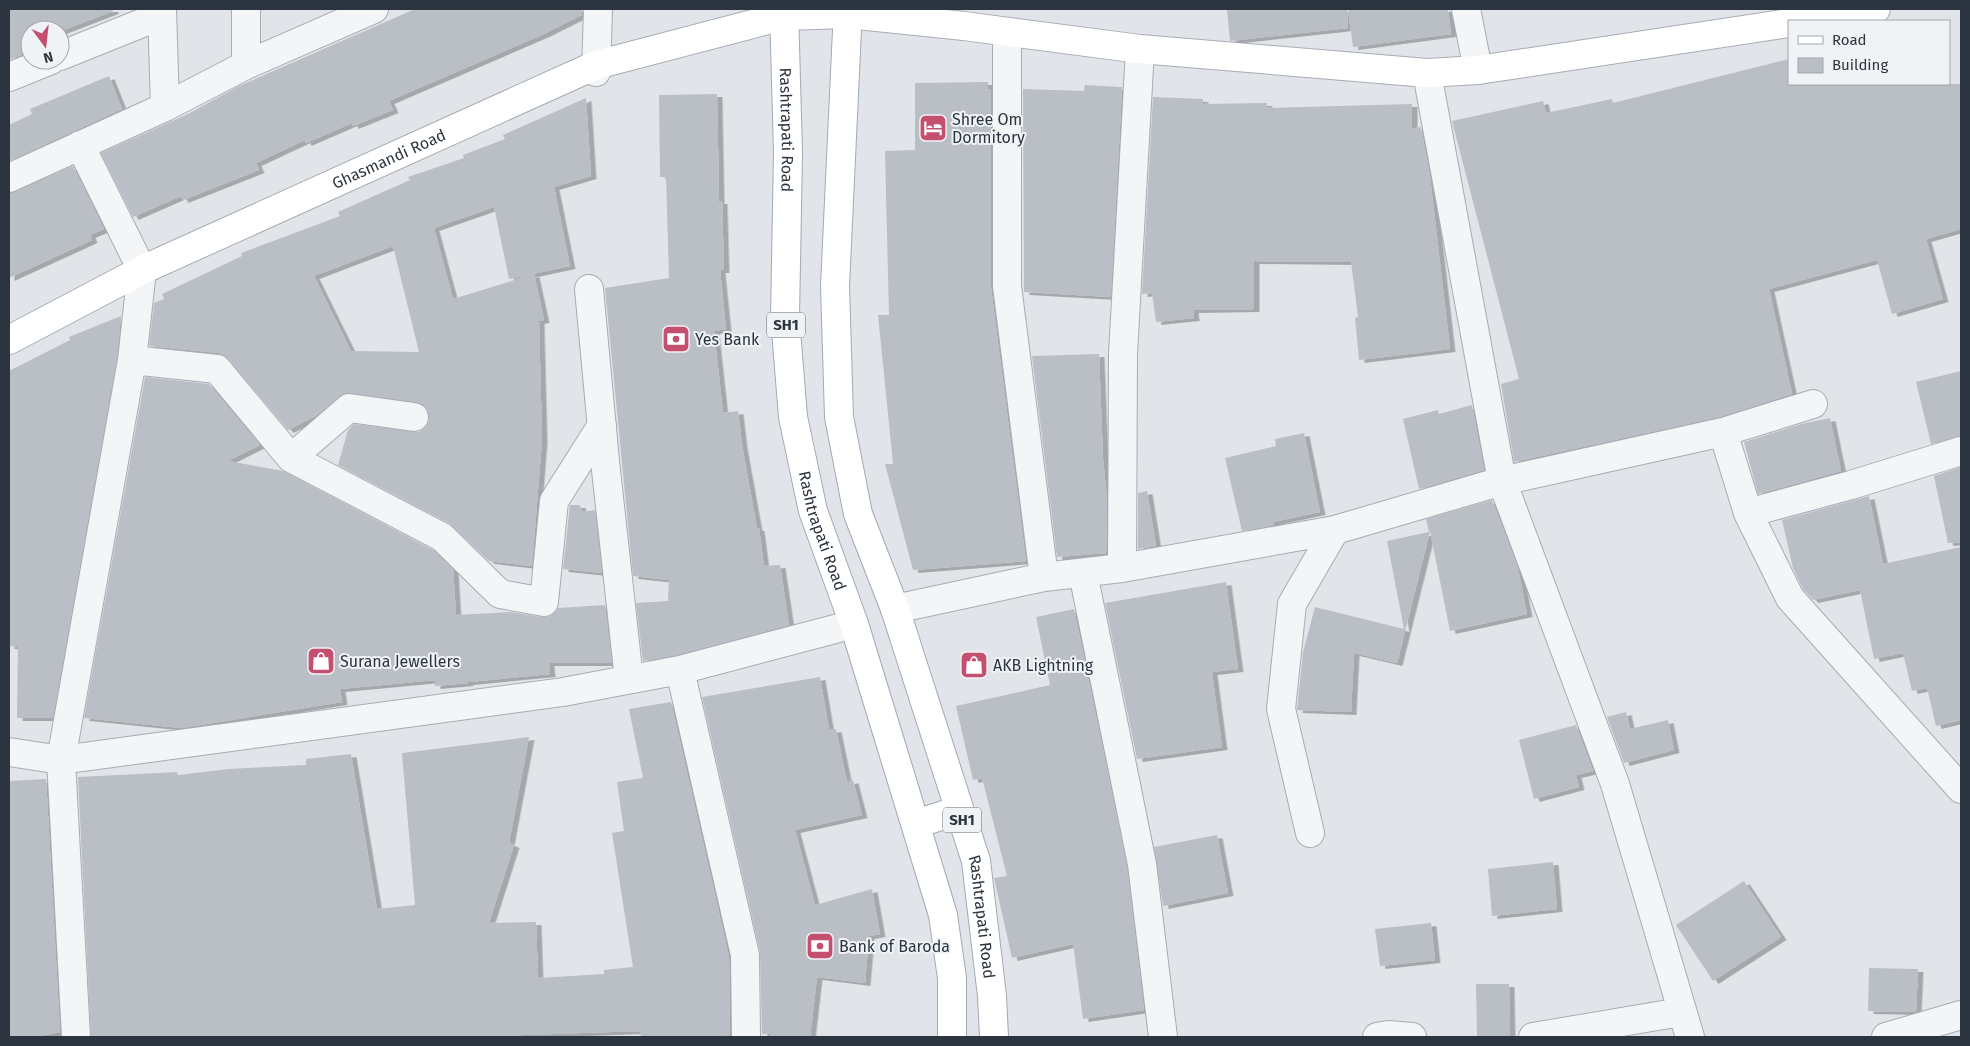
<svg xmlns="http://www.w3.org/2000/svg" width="1970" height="1046" font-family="'Fira Sans',sans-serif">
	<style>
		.building { fill: #b9bfc5; fill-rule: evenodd; filter: url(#shadow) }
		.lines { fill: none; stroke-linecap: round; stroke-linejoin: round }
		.street-casing { stroke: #a7acb3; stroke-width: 30 }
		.secondary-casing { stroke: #a7acb3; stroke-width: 30 }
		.primary-casing { stroke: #a1aab3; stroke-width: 30 }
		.street { stroke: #f3f5f7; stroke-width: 28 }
		.secondary { stroke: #fff; stroke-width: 28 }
		.primary { stroke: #fff; stroke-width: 28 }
		.labels { text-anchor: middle; stroke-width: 4; stroke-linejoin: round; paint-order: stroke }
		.shield { fill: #f0f3f6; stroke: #666d76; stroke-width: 1 }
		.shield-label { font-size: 15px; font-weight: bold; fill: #2b343f }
		.poi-label { font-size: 16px; fill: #2b343f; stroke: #f0f3f6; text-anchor: start }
		.street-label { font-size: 16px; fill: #2b343f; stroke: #f0f3f6 }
	</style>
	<defs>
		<filter id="shadow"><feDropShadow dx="5.5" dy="3" stdDeviation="0" flood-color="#0004"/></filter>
	</defs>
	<rect width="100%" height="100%" fill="#e1e5e9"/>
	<path class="building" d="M9,9H113V11L61,31L63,36L60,38V30H30V51L9,60Z
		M415,9H582V15L544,34L389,101L393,110L353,126L352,123L306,143L305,140L256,163L259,170L183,200L181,196L133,217L101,153L188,114L237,87Z
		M1227,9H1347L1348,28L1230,41Z
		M1348,9H1448L1451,34L1353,47Z
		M1789,59V84H1961V229L1926,239L1943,299L1892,314L1877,260L1769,289L1792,394L1719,417L1514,462L1501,384L1519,379L1452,121L1543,101L1546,113L1612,99L1613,103Z
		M109,76L122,109L9,161V125L32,114L30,109Z
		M988,82V89H991V288L1026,561L913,570L885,464H893L878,315H889L885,151L915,150V83Z
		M1085,85L1122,87L1111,297L1024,292L1023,89L1084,91Z
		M717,94L719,201H722L724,270H720L726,329L714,331L723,413L738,411L742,445L757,528H759L764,566L780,565L789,625L677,655L643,661L636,603L668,601L669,580L633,576L605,288L669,278L666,177H660L659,95Z
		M1153,97L1203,99V104L1267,103V108L1412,104V129L1421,127L1430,177L1450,349L1359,360L1355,318L1358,317L1351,262L1254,261V309L1193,310L1194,318L1156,322L1152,293L1142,294Z
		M586,98L591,176L554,187L570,266L509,279L494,207L434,228L453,299L534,274L544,320L539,321L542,440L532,566L489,561L449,523L338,465L348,430L354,424L419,432L426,427L429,420L428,411L423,404L416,402L345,393L314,417L288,430L228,359L219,353L149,346L154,303L164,299L162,294L242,256L241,253L340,216L338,212L410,180L408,177L464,158L463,155L505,139L503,135ZM393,246L419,352L351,351L314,276Z
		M73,166L104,229L90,235L92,240L9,278V193Z
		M121,316L117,358L53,718H17L18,647L9,646V371L70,340L69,337Z
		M1099,354L1103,459L1107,499L1106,553L1057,557L1032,356Z
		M1961,371V436L1931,444L1916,382Z
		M145,377L209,384L260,445L228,461L283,471L433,550L453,569L456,615L510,612L542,617L550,616L558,608L605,605L612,663H549L550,674L468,682V683L435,686V680L340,689L342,702L181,728L84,718Z
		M1472,405L1484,470L1419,489L1403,419L1438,410L1439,414Z
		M1830,418L1841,471L1758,494L1744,442L1801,424Z
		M1304,433L1320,512L1273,522L1274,525L1242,531L1225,458L1276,446L1275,439Z
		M1961,467V542L1948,543L1934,476Z
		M1147,491L1156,546L1138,549V493Z
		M1869,496L1883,564L1961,547V720L1936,726L1927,688L1912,691L1903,653L1874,659L1860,590L1813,600L1803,589L1793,568L1782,520Z
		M1492,500L1518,568L1527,614L1450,631L1430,531L1397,663L1354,653L1351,712L1297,710L1303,652L1315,607L1404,629L1387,541L1429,532L1426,519Z
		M570,505H580L582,512L595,510L602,573L563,569Z
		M1226,582L1238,669L1212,672L1222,747L1137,759L1105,603Z
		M1074,609L1127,866L1144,1010L1083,1019L1073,944L1012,958L994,878L1007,876L982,778L973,780L956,706L1050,685L1036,617Z
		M820,677L829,730L836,729L847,782L853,780L862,815L795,830L815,905L872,889L880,934L869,936L865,983L817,977L810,1037H770L771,1034H762L760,952L702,697Z
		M671,702L729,957L730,1035L641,1037L640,1031L462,1037H91L78,777L177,772L178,775L229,769L306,765V759L351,754L377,909L415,905L402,753L529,737L509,843L514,845L489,923L536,922L538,978L604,974V970L633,967L612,833L624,831L617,782L643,778L629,709Z
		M1626,712L1630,729L1668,720L1674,750L1624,763L1607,717Z
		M1576,725L1593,771L1576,775L1579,787L1534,799L1519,740Z
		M46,779L60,1032L35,1037H9V781Z
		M1217,835L1228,893L1163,906L1154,847Z
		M1553,862L1557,909L1492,916L1488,869Z
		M1744,881L1781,937L1713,981L1676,925Z
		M1431,923L1435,960L1380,966L1375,929Z
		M1869,968L1918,969L1916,1012L1868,1011Z
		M1476,984H1509L1510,1036H1477Z"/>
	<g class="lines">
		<defs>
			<path id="street" d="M162,9L165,107
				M1466,9L1478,70
				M1007,32V286L1044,577
				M60,56L162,15
				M246,65V9
				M596,72L598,9
				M1427,73L1502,481L1615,784L1690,1037
				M9,77L51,60
				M9,178L165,107L246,65L374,9
				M589,289L605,461L629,679
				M132,360L217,369L291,458L442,537L500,594L544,602L554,501L602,425
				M1723,432L1748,513L1790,598L1961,789
				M291,458L349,408L414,417
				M1748,513L1851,485L1961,451
				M1122,568L1123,354L1140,49
				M1083,573L1142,864L1163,1037
				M895,609L1044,577L1122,568L1335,530L1502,481L1723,432L1813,404
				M680,670L745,955L746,1037
				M9,752L61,760L563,692L680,670L854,624
				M1310,833L1281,709L1292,604L1335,530
				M76,1037L61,760L132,360L142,270L80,145
				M1377,1037L1388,1035L1412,1037
				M1533,1037L1681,1012
				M1886,1037L1961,1015"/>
			<g id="secondary">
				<path d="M1802,21L1876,9"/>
				<path id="s1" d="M9,340L142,270L596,65L783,16L848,14L964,26L1140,49L1427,73L1478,70L1789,23"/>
			</g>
			<g id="primary">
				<path id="s2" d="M784,9L788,153L785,318L793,417L813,511L854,624L943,915L952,978V1037"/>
				<path id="s3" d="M848,9L835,286L839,417L858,514L895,609L976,861L992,996L994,1037"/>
				<path d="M916,824L959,810"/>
			</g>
		</defs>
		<use href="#street" class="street-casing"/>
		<use href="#secondary" class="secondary-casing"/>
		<use href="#primary" class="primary-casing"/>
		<use href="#street" class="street"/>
		<use href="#secondary" class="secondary"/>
		<use href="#primary" class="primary"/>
	</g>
	<defs>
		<symbol id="hotel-square" viewBox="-11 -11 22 22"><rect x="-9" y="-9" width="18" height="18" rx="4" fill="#c44f6e" stroke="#f0f3f6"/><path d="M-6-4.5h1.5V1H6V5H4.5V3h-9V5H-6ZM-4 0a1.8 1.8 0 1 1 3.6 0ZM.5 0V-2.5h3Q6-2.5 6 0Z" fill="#fff"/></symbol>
		<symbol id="bank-square" viewBox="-11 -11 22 22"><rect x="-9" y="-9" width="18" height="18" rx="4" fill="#c44f6e" stroke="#f0f3f6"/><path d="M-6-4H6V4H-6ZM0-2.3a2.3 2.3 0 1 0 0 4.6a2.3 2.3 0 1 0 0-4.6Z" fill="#fff"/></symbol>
		<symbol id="shop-square" viewBox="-11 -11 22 22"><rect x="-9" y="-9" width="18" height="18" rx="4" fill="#c44f6e" stroke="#f0f3f6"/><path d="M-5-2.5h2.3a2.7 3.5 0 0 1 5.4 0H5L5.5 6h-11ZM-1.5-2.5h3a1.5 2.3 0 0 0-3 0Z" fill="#fff"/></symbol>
	</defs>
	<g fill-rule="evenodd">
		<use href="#hotel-square" x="917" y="112" width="32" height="32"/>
		<use href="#bank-square" x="660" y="323" width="32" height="32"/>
		<use href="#shop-square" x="305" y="645" width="32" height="32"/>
		<use href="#shop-square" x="958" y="649" width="32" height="32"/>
		<use href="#bank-square" x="804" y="930" width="32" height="32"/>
	</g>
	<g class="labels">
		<g class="shield">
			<rect x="767" y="312.5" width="38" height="25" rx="4"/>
			<rect x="943" y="807.5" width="38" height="25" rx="4"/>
		</g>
		<g class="shield-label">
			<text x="786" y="330">SH1</text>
			<text x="962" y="825">SH1</text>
		</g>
		<g class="poi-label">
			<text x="952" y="125">Shree Om<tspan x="952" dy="18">Dormitory</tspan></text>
			<text x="695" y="345">Yes Bank</text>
			<text x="340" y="667">Surana Jewellers</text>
			<text x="993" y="671">AKB Lightning</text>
			<text x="839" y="952">Bank of Baroda</text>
		</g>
		<g class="street-label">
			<text dy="6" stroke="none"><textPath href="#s2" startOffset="121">Rashtrapati Road</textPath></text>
			<text dy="6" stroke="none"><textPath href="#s1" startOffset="421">Ghasmandi Road</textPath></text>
			<text dy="6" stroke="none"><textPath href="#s2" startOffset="526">Rashtrapati Road</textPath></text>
			<text dy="6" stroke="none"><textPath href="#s3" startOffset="930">Rashtrapati Road</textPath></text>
		</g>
	</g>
	<rect width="1970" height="1046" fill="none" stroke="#2b343f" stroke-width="20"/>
	<rect x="1788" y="20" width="162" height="65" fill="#f0f3f6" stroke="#a1a7ad"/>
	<rect x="1798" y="36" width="25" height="8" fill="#ffffff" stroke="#a1a7ad"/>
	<text x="1832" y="45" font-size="15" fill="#2b343f">Road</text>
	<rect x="1798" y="58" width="25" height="15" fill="#b9bfc5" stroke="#a1a7ad"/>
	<text x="1832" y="70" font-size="15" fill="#2b343f">Building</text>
	<g transform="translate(45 45) rotate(165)"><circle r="24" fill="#f0f3f6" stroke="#a1a7ad"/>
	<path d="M0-4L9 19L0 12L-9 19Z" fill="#c44f6e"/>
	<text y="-8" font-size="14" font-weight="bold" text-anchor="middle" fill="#2b343f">N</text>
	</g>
</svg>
